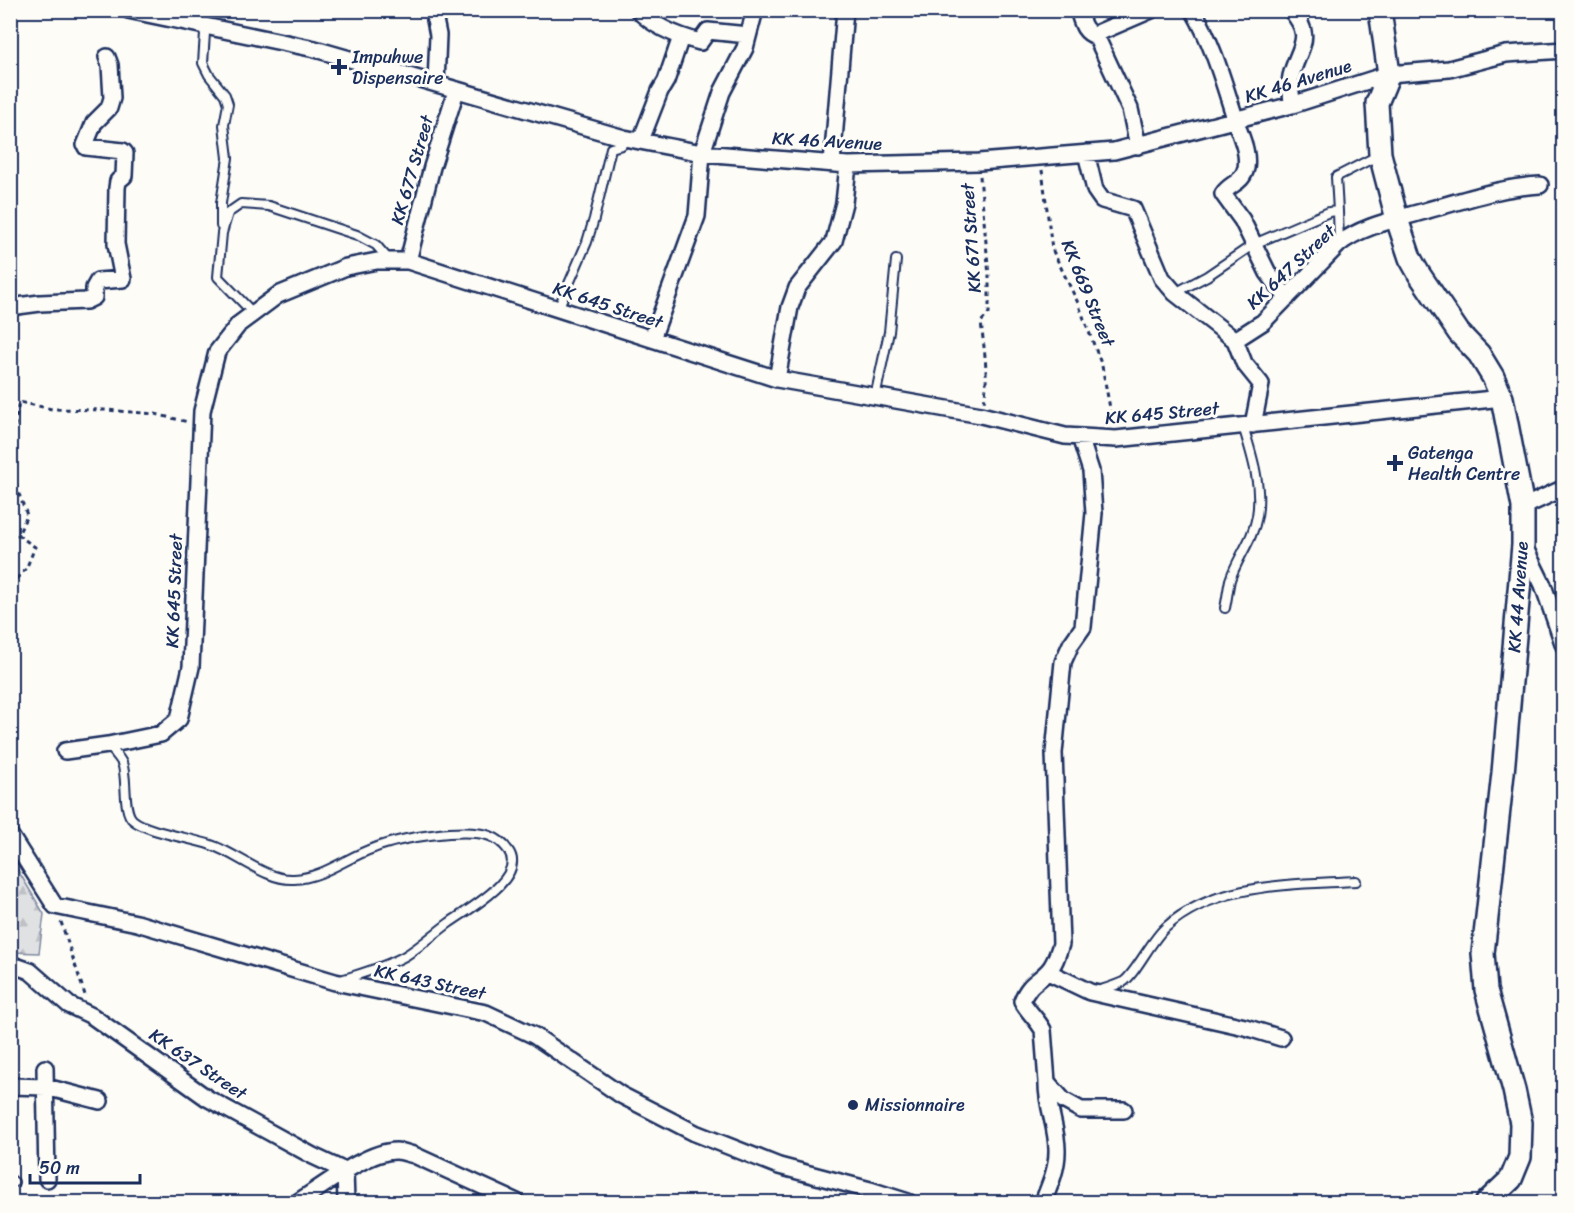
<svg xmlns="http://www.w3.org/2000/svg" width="1574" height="1213" font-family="Sriracha,sans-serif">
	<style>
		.forest { fill: url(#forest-firs); stroke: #7e88a0; stroke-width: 1.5 }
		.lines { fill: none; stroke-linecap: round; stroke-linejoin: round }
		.service-casing { stroke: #1b2f5e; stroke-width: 12 }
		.minor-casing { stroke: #1b2f5e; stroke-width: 20 }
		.secondary-casing { stroke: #1b2f5e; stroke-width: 26 }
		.path { stroke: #1b2f5e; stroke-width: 3; stroke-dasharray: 4.5 4.5; stroke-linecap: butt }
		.service { stroke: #fdfcf7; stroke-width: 8 }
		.minor { stroke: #fdfcf7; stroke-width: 15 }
		.secondary { stroke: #fdfcf7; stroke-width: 21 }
		.poi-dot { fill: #1b2f5e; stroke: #fdfcf7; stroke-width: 2 }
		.labels { text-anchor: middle; stroke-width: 6; stroke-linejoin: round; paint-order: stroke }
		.poi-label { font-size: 18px; fill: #1b2f5e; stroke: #fdfcf7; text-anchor: start }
		.street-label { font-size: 18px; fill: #1b2f5e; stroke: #fdfcf7 }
	</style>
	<defs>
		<pattern id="forest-firs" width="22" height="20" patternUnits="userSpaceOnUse" patternTransform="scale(1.5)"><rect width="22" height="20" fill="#e0e1e3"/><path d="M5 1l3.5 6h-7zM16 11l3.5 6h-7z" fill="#c0c1c5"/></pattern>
	</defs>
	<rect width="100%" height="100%" fill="#fdfcf7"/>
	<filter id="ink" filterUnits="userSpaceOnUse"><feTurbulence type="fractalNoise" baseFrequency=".0167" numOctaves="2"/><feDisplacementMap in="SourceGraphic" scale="12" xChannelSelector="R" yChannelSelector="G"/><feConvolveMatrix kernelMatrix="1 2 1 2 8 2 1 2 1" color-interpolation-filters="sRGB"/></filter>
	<g filter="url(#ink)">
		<path class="forest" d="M10,857L44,914L39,953L11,952Z"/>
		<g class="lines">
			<defs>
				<path id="service" d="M201,26L205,33L203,63L209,75L225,95L228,104L224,125L228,158L221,203V226
					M1338,211L1336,177L1379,155
					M1175,293L1207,276L1254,244L1329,212L1338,211L1339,243
					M558,309L587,242L594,219L611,148L622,145L624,138
					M253,313L218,277L222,233L228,213L241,204L269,206L357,235L376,245L389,260
					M875,397L889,332L896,260
					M1225,608C1227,599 1228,589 1230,580C1237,558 1253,540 1257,516C1262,486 1252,455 1243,426
					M108,745C113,751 119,757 122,763C128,778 122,811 133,820C147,832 191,838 211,845C236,853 267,881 294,879C323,878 347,857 374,848C399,838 465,827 490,836C498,839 503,843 508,850C528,877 467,910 449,923C434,934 420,947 405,956C385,967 363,973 341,980
					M1097,991C1105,989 1116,985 1123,982C1134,976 1152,939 1165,928C1215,882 1293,885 1356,881
					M10,1179L14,1182"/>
				<path id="minor" d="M128,10L315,49L624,138L702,153L848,165L979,162L1114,151L1292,105L1389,74L1449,69L1506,54L1564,50
					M433,10L438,35L436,84
					M638,10C654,27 677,36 700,42L708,31L748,35
					M1078,10C1082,22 1083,32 1096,36L1130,109L1138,146
					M1193,10C1213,44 1223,81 1235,118C1239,134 1249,150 1246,168C1242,184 1230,183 1223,194L1242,220L1268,273L1287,298
					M1291,10C1315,38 1299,46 1291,76C1289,85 1292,96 1292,105
					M1096,36L1100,32L1151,10
					M641,140L660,91L666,81L681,37
					M1086,153L1095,190L1102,200L1133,209L1162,278L1175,293L1235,340
					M832,163L845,10
					M408,261L432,167L456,91
					M10,307L40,303L86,301L94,297V288L98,281L123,279L116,244L117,188L118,181L124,176L125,153L123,151L86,147L85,145L94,123L109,108L112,98L110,65L107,57
					M652,339L697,216L702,153L722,92L745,48L755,10
					M777,379L790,307L797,288L834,241L844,203L848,165
					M1253,425L1261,384L1244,363L1235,340L1263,322L1339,244C1363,225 1399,219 1428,210C1465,200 1501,187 1540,185
					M1080,437L1091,471L1094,513L1083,627L1071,644L1063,662L1054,753L1061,944C1058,953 1055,964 1048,971C1037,983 1029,983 1022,1001C1028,1012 1037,1019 1043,1030L1047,1082L1063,1100L1081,1110H1124
					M1523,507L1564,488
					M1524,546L1543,585L1564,646
					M65,751L108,745L161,734L179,719L191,667L202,411L217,352L239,324L278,295L346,267L377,261H408L777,379L981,415L1065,436L1116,439L1502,398
					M10,835L55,906L137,923L335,982L486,1013L535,1036L621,1095L695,1133L779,1166L870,1190L908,1202
					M10,964L30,971L69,1005L92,1016L207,1098L313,1156L345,1171L346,1202
					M1048,972L1090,992L1245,1027L1281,1038
					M45,1068L47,1179
					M10,1086L46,1087L100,1101
					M298,1202C322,1187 367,1151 396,1151C402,1151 409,1154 414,1155L517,1202
					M1043,1202C1049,1187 1057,1170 1057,1152C1058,1129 1046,1106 1047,1082"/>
				<path id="secondary" d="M1380,10L1389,74L1377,103L1380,154L1397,219L1410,258L1419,274L1459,333L1479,354L1493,377L1502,398L1523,507V545L1503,773L1483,953L1486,990L1514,1090L1521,1123L1520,1157L1511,1179L1487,1202"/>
			</defs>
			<use href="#service" class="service-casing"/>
			<use href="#minor" class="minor-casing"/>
			<use href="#secondary" class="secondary-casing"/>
			<path class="path" d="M1042,170L1052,249L1078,303L1102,366L1113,424
				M980,176L989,276V313L981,322C984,349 989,375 984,402
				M10,585L26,569L35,547L18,535L27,515L17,489L11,447L19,402L52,409L107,410L155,414L188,422
				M61,922L86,998"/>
			<use href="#service" class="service"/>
			<use href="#minor" class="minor"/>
			<use href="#secondary" class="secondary"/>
		</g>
	</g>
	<g class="poi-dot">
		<path d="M336 58h6v6h6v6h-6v6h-6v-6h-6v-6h6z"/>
		<path d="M1392 454h6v6h6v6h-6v6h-6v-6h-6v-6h6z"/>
		<circle cx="853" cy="1105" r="6"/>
	</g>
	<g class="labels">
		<g class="poi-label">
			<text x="352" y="63">Impuhwe<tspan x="352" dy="21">Dispensaire</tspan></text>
			<text x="1408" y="459">Gatenga<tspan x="1408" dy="21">Health Centre</tspan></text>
			<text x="865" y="1111">Missionnaire</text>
		</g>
		<g class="street-label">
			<text transform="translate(1298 81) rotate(-17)" y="6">KK 46 Avenue</text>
			<text transform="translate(827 141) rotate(3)" y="6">KK 46 Avenue</text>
			<text transform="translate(412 170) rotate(-74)" y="6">KK 677 Street</text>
			<text transform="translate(971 238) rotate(-94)" y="6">KK 671 Street</text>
			<text transform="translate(1291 267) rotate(-43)" y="6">KK 647 Street</text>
			<text transform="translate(1088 293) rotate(68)" y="6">KK 669 Street</text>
			<text transform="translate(608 305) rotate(18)" y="6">KK 645 Street</text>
			<text transform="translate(1162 413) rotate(-5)" y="6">KK 645 Street</text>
			<text transform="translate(174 591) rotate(-88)" y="6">KK 645 Street</text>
			<text transform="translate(1518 597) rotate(-86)" y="6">KK 44 Avenue</text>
			<text transform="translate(430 982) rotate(12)" y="6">KK 643 Street</text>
			<text transform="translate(198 1064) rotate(34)" y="6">KK 637 Street</text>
		</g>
	</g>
	<rect width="1574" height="1213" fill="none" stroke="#fdfcf7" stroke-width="36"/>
	<rect x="18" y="18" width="1538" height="1177" fill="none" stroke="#1b2f5e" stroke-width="2" filter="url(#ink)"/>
	<path d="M30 1174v9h110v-9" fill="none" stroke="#1b2f5e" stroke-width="3"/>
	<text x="39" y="1174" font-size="18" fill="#1b2f5e" stroke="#fdfcf7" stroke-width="4.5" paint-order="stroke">50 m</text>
</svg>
